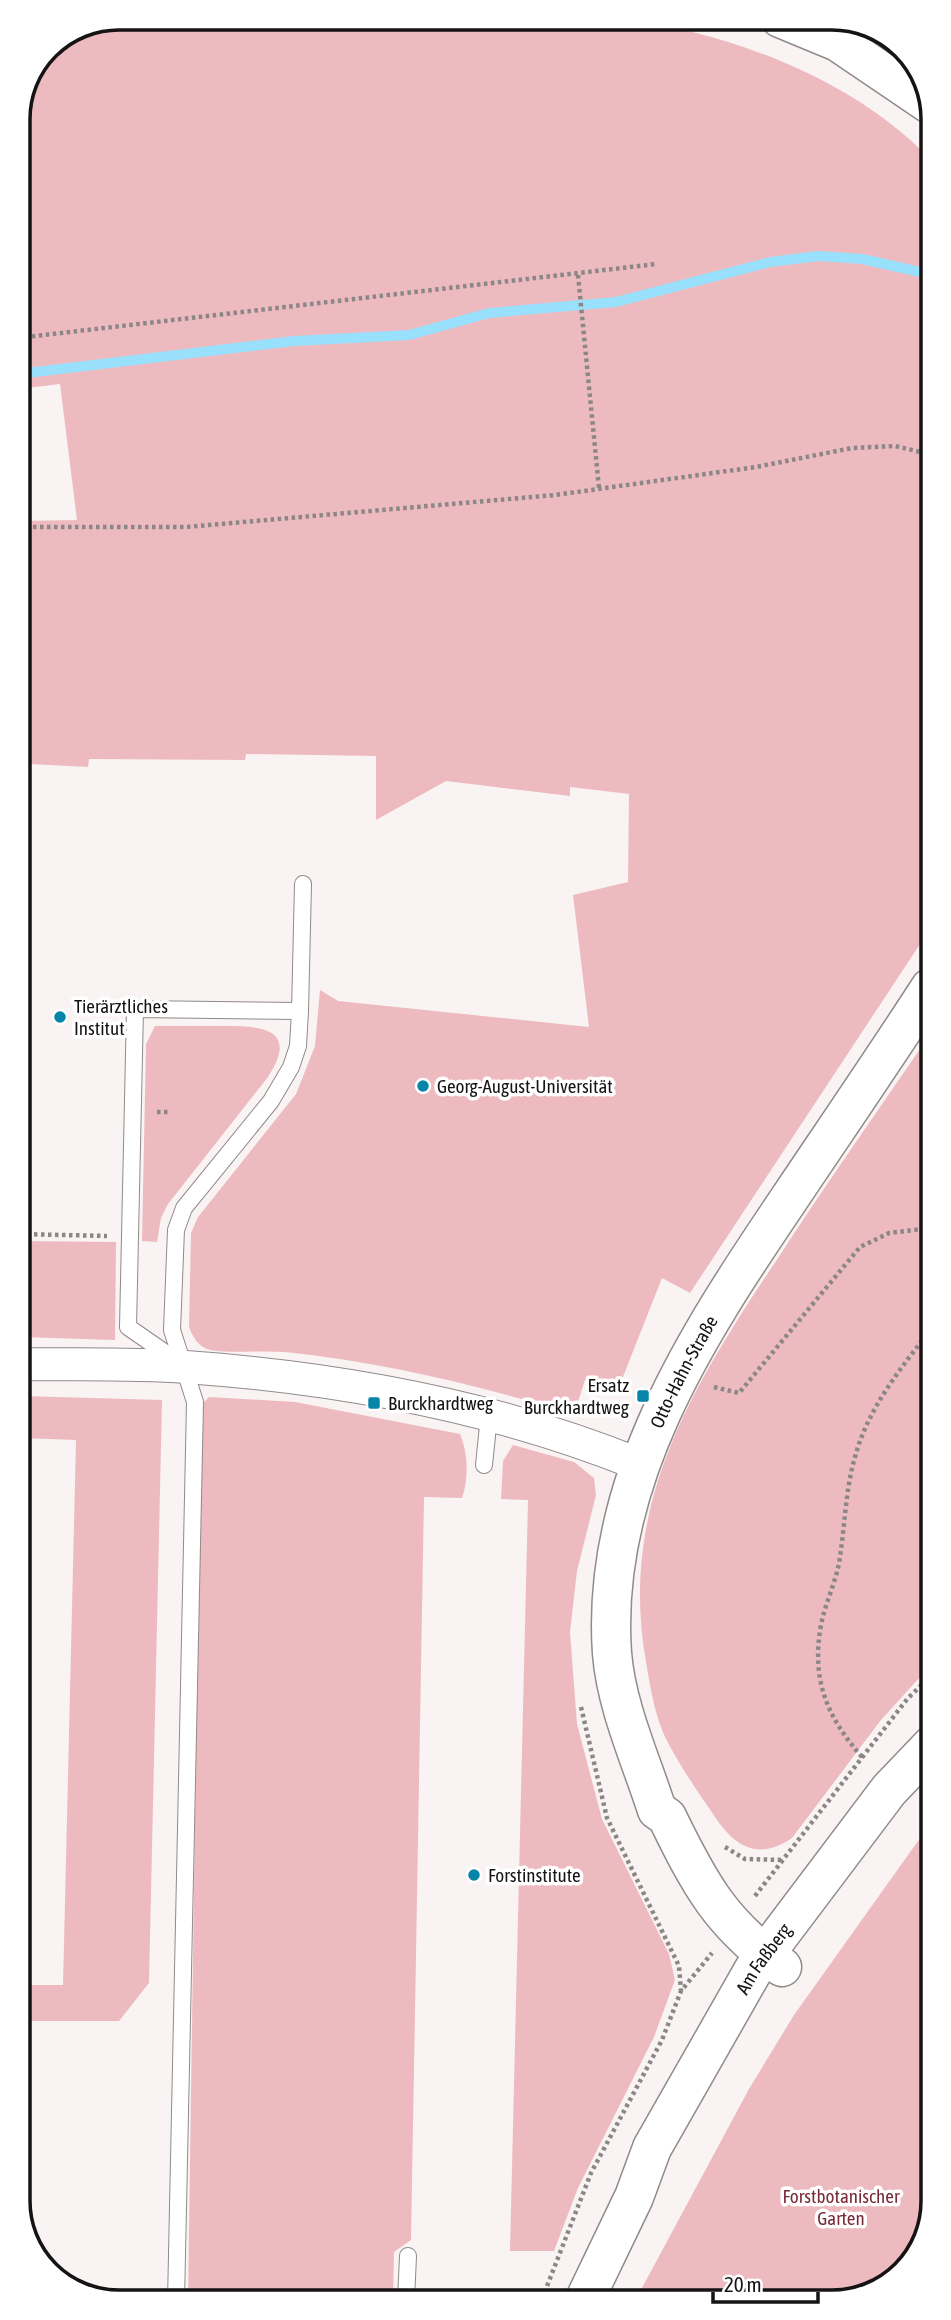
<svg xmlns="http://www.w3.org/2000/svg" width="951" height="2320" font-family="'Asap Condensed',sans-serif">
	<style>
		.green { fill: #edbbbf }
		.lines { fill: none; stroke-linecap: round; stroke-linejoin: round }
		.stream { stroke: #99e0fd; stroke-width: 10 }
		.service-casing { stroke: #908a8a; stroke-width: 18 }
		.minor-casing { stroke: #908a8a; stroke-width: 34 }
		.tertiary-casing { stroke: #908a8a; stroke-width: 41 }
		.path { stroke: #8c8787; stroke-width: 4.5; stroke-dasharray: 3.5 3.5; stroke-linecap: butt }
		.service { stroke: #fff; stroke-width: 16 }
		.minor { stroke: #fff; stroke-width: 32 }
		.tertiary { stroke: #fff; stroke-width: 38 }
		.poi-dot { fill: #0785a9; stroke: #fff; stroke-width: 2.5 }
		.labels { text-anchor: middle; stroke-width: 7; stroke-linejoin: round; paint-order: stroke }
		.poi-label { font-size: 19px; fill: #161314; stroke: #fff; text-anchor: start }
		.street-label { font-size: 19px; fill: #161314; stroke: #fff }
		.park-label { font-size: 19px; fill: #792a37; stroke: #fff }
		.rim { fill: none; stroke: #161314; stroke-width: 3.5 }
	</style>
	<rect width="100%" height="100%" fill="#faf3f3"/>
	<path class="green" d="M119,18H621C730,33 851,78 928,157L930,929L690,1293L662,1278L617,1392L585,1380L574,1414C481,1386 382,1362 285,1352C260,1350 234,1354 210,1350C198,1347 193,1337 189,1327L191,1233L198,1217L296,1094L315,1046L320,990L338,1001L589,1027L573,895L628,882L629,794L570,787V796L446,781L376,820V756L246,754L245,760L89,759L88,767L30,764L29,809H19V521L77,520L60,384L18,389V113L47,47Z
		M155,1026C174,1026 194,1026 214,1026C252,1026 303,1023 268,1077L168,1204L161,1218L157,1242L142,1241L146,1044Z
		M931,1033L932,1664L881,1720L792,1838C755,1863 732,1844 711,1811C695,1788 679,1764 666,1739C655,1717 650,1686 646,1662C618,1505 692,1387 776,1261C826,1184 879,1109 931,1033Z
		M20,1241L116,1242L115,1340L21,1337Z
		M21,1396L162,1400L149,1983L119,2021H22V1985H63L76,1440L21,1438Z
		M209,1397L295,1402L460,1434C468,1453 469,1478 462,1498L424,1497L411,2240L394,2252L393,2300L188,2302L201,1405Z
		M513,1445L574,1462L594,1478L596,1495L577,1571L570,1632L577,1724L602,1819L669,1954L675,1980L654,2037L578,2188L554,2251H510L528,1500L501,1499L503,1461Z
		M933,1820V2201L913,2263L864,2297L636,2299L749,2089L794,2015Z"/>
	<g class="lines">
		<path class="stream" d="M18,374L294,341L409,335L489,313L616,302L770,262L818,256L862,259L929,274"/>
		<defs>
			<path id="service" d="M177,1361L128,1327L135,1009L300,1011
				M484,1465L489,1416
				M406,2300L408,2256
				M176,2302L195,1402L172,1330L176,1230L184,1208L271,1101L291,1067L298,1046L300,1011L303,884"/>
			<path id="minor" d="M21,1364C76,1365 131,1363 186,1367C340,1378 495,1406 638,1464"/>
			<g id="tertiary">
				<path d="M780,18L838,42L928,103"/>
				<path id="s1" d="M782,1967C721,1924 699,1883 667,1817L657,1810C641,1760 616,1706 612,1653C600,1482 697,1335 789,1199C836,1129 884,1059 930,988"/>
				<path id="s2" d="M585,2299L634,2197L652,2148L754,1969L889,1790L932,1745"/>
			</g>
		</defs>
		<use href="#service" class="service-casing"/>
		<use href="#minor" class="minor-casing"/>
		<use href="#tertiary" class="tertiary-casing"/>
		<path class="path" d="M712,18L744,30
			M578,275L599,488
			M18,338L656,264
			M19,527H186L555,495L756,467L852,448L895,446L929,454
			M157,1112H170
			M20,1234L107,1236
			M714,1387L739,1393L860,1247L889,1233L931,1228
			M581,1707L607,1818L679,1966L681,1991
			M862,1757C827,1717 811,1680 821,1625C825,1604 835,1584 839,1563C845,1528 845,1491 855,1457C868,1408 901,1368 931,1329
			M725,1847L745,1859L783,1860
			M755,1896L908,1698L932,1675
			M542,2299L591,2173L662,2040L681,1991L712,1953"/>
		<use href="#service" class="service"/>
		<use href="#minor" class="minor"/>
		<use href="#tertiary" class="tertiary"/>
	</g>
	<g class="poi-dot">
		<circle cx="60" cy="1017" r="7"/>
		<circle cx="423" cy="1086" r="7"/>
		<rect x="636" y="1389" width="14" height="14" rx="3.5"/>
		<rect x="367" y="1396" width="14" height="14" rx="3.5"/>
		<circle cx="474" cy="1875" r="7"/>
	</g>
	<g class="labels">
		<g class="poi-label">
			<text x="74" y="1013">Tierärztliches<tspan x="74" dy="22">Institut</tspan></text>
			<text x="437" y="1093">Georg-August-Universität</text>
			<text x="629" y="1392" text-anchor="end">Ersatz<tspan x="629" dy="22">Burckhardtweg</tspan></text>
			<text x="388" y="1410">Burckhardtweg</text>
			<text x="488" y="1882">Forstinstitute</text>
		</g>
		<g class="street-label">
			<text dy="7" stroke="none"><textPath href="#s1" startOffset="662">Otto-Hahn-Straße</textPath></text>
			<text dy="7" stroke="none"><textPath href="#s2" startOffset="385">Am Faßberg</textPath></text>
		</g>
		<g class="park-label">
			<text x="841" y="2203">Forstbotanischer<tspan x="841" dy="22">Garten</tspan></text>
		</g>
	</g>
	<path d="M0 0H951V2320H0ZM119 30H832A89 89 0 0 1 921 119V2201A89 89 0 0 1 832 2290H119A89 89 0 0 1 30 2201V119A89 89 0 0 1 119 30Z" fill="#fff" fill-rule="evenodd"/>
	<path class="rim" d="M119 30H832A89 89 0 0 1 921 119V2201A89 89 0 0 1 832 2290H119A89 89 0 0 1 30 2201V119A89 89 0 0 1 119 30Z"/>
	<path d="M713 2292v10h105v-10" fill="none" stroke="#161314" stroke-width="3.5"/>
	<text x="724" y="2292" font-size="21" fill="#161314" stroke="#ffffff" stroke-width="5" paint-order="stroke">20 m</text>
</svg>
